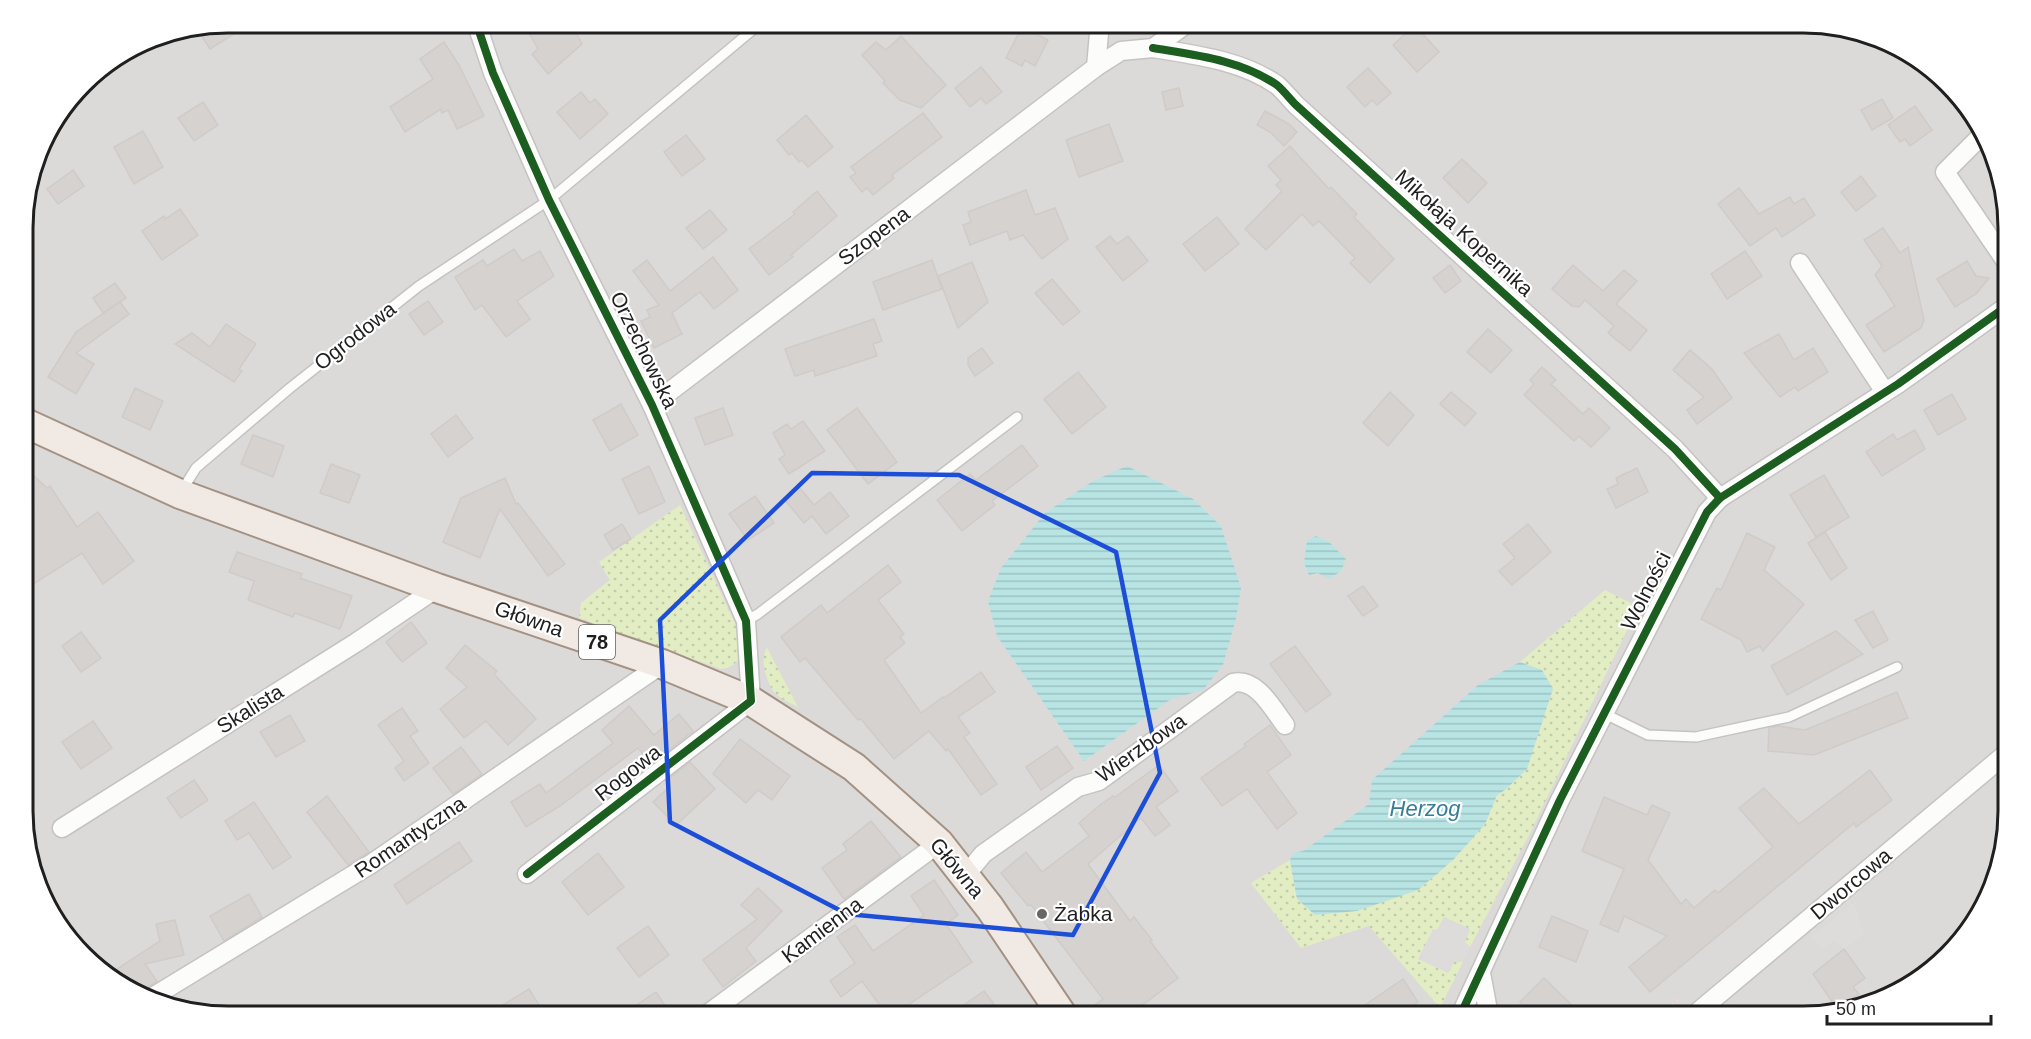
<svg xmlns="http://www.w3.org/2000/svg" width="2031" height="1039" viewBox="0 0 2031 1039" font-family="Helvetica,sans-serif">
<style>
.residential{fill:#dcdad9}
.grass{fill:url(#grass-dots)}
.parking{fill:#dddcdb}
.water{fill:url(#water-rules)}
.building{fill:#d6d2cf;stroke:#d0cbc8;stroke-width:1.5}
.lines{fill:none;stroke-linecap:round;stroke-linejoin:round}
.service-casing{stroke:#c4c3c2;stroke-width:12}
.minor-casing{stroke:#c4c3c2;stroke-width:21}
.primary-casing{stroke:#a39283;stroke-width:32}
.path{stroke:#ebd9da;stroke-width:4;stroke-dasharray:3 3;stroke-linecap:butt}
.service{stroke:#fcfcfb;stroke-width:9}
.minor{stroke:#fcfcfb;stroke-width:18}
.primary{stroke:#f1e9e4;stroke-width:28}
.cycleway-casing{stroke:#fff;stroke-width:11}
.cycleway{stroke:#1b5e20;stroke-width:8}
.marked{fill:none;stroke:#1d4ed8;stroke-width:4.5;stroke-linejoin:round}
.poi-dot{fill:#676665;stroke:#fff;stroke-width:2}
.labels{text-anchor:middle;stroke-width:4.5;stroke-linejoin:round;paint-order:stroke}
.shield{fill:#fff;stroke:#626262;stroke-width:1.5}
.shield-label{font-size:20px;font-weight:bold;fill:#1f1f1f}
.street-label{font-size:21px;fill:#1f1f1f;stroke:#fff}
.poi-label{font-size:21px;fill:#1f1f1f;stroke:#fff;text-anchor:start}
.water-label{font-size:22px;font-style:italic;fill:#387c96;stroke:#fff}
.rim{fill:none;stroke:#1f1f1f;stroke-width:3}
</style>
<defs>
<pattern id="grass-dots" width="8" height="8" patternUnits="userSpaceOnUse" patternTransform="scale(1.5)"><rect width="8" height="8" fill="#e3edc3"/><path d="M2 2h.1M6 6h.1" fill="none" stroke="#c2cba7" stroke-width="1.8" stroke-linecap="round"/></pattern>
<pattern id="water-rules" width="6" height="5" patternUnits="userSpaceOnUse" patternTransform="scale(1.5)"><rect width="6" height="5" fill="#b8e4e4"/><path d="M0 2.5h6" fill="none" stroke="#9ec3c3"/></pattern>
</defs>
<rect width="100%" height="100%" fill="#edeae7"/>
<path class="residential" d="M228,22L1803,23L1894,44L1974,113L2007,201L2008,812L1987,902L1917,982L1816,1016H228L137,995L57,926L24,839L23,214L44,137L92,74L149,38Z"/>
<g class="grass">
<path d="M680,505L742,639C741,656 739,667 721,669L579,618L581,603L610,580L599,562Z"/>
<path d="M1605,590L1638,607L1531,831L1470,947L1465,942L1470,929L1444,917L1437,931L1433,930L1419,959L1453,964L1455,961L1463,962L1440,1008L1369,926L1301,948L1251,883L1290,860L1297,899L1418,890L1454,859L1485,824L1497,795L1505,790L1542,670L1520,662Z"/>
<path d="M767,648L798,707C791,703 782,700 776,694C767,685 759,659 767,648Z"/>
</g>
<g class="parking">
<path d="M1854,902L1864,934L1844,949L1835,940L1822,949L1811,937Z"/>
<path d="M1444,917L1470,929L1465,942L1470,947L1463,962H1454L1448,973L1418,959L1433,929L1437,930Z"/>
</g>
<g class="water">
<path d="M1127,466L1193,499L1221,526L1241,588L1236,618L1223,665L1203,690L1171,699L1084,761L997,636L988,601L1001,568L1045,513L1093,481Z"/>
<path d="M1316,536L1329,542L1346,559L1341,571L1329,579L1318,573L1309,575L1304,563L1307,541Z"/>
<path d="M1520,662L1542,670L1553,689L1527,769L1505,790L1497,795L1485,824L1454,859L1418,890L1357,911L1315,915L1297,899L1290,860L1293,853L1303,851L1369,804L1372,780L1478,685Z"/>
</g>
<g class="building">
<path d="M228,22H253L210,49L197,29Z"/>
<path d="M523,22H562L567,30L573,27L582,44L548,74L532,54L538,49Z"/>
<path d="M1415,25L1439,52L1417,72L1393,45Z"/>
<path d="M1022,27L1048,40L1035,66L1025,60L1022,66L1006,58Z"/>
<path d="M901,36L946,85L921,108L900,100L883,83L885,81L862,55L876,42L886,50Z"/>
<path d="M444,42L459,65L484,116L457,129L448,110L442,113L441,109L405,132L390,107L433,79L420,59Z"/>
<path d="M981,67L1002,92L986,104L981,98L970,107L955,88Z"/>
<path d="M1368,68L1391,93L1377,105L1372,100L1365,107L1347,87Z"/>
<path d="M1179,88L1183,106L1166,110L1162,92Z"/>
<path d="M581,92L590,103L595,99L608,114L580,139L557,112Z"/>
<path d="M1882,99L1893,118L1872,130L1861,110Z"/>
<path d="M203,102L218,125L194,141L178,118Z"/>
<path d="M1915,106L1932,130L1910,146L1905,139L1900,142L1888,125Z"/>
<path d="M1265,111L1289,124L1297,132L1284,146L1270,132L1257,125Z"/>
<path d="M923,113L942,137L892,175L894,178L873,195L867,188L862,192L850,177L856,173L851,167Z"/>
<path d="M806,115L833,147L808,167L802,160L799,162L792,153L789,155L777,140Z"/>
<path d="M1109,124L1123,161L1079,177L1066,140Z"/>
<path d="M143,131L163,167L134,184L114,147Z"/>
<path d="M686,135L705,159L682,176L664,152Z"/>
<path d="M1290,146L1329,189L1331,187L1357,214L1354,217L1394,259L1370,283L1350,263L1355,258L1319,221L1313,226L1302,214L1266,250L1245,229L1282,191L1276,185L1281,180L1268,166Z"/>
<path d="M1462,159L1487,183L1468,203L1443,178Z"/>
<path d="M73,170L84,186L58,204L47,189Z"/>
<path d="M1861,176L1876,196L1856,211L1841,192Z"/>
<path d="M1739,188L1759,214L1790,197L1794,204L1804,198L1815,215L1782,237L1776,228L1750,246L1718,204Z"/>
<path d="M1026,190L1035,215L1055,208L1068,239L1042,259L1023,235L1010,240L1007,231L970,245L963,225L971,222L968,212Z"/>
<path d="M817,191L837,216L791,255L793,257L769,275L749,249L795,214L793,212Z"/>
<path d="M180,209L198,235L162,260L142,231L164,216L165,219Z"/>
<path d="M710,210L727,230L703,249L686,228Z"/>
<path d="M1217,217L1239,244L1205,271L1183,244Z"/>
<path d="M1883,228L1900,253L1908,247L1924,320L1921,328L1884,352L1866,325L1895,306L1875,275L1882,266L1864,240Z"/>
<path d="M1110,236L1117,244L1128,236L1148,261L1123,281L1096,247Z"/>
<path d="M514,249L522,261L540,251L554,276L517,301L530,319L506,337L482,305L475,310L455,277L483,260L487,266Z"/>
<path d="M1745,251L1762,276L1727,299L1711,274Z"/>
<path d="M713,257L738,290L714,309L700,292L672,313L682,334L654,348L641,321L650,317L647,310L659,305L633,271L647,260L670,291Z"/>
<path d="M932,260L942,289L883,310L873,282Z"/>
<path d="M1967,261L1976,276L1989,278L1976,294L1955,307L1937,279Z"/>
<path d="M972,262L988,302L958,328L938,276Z"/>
<path d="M1450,265L1461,281L1445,293L1433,278Z"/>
<path d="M1573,265L1603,291L1624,270L1637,281L1616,304L1647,330L1630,351L1608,333L1614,326L1585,300L1579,307L1572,306L1552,289Z"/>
<path d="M1052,279L1080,312L1063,325L1035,293Z"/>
<path d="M115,283L126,298L103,313L93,298Z"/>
<path d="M428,301L443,322L424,335L409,314Z"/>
<path d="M120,302L129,314L76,353L94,364L76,394L48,377L76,332Z"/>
<path d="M874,319L882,341L873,344L877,356L815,376L814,370L795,376L785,349Z"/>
<path d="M226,324L256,344L239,369L242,371L234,382L175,344L192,333L210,347Z"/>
<path d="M1488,329L1512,350L1491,373L1467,352Z"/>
<path d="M1779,334L1794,360L1813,348L1828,372L1798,391L1795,387L1780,397L1744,353Z"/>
<path d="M982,348L993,363L975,376L968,365V358Z"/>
<path d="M1690,350L1712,369L1732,398L1697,424L1687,410L1704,397L1673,370Z"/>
<path d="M1542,367L1556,380L1551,384L1583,414L1589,408L1610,428L1591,447L1579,436L1574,441L1524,395L1534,384L1530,380Z"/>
<path d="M1078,372L1106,407L1072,434L1044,399Z"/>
<path d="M135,388L163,401L150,430L122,417Z"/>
<path d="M1390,392L1414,415L1388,446L1363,423Z"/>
<path d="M1451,392L1476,413L1465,426L1440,404Z"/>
<path d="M1952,394L1966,419L1938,435L1924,410Z"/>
<path d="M621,404L638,435L610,451L593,420Z"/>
<path d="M723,408L733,435L705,445L695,418Z"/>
<path d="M857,408L897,462L868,484L827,430Z"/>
<path d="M456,415L473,438L448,457L431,434Z"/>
<path d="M803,421L825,451L789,474L779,459L785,455L773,433L787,424L791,429Z"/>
<path d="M1915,430L1925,449L1882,476L1866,452L1893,434L1897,440Z"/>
<path d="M253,435L284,446L273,477L241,464Z"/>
<path d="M1022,445L1038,466L992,501L995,505L962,531L937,500L970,474L976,480Z"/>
<path d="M331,464L360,475L349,503L320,493Z"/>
<path d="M649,466L665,502L639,514L622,479Z"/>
<path d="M24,467L47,488L50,486L77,527L98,512L134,561L103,584L82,553L24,590Z"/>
<path d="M1637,468L1648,492L1616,508L1607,489L1618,484L1616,478Z"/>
<path d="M1824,475L1849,517L1816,537L1790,495Z"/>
<path d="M505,478L516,504L518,503L565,564L548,576L500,509L480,558L443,542L461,498Z"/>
<path d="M799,487L814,505L830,492L849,516L826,534L812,516L804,523L784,499Z"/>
<path d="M755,496L774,523L748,540L729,514Z"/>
<path d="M622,524L631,539L613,550L604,535Z"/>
<path d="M1528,524L1551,552L1512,585L1499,571L1515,558L1503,544Z"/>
<path d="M1825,532L1847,568L1831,580L1808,543Z"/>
<path d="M1747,533L1775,547L1764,570L1804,604L1763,651L1760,646L1747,652L1741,640L1701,619L1717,588L1721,590Z"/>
<path d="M237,552L302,574L300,578L352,596L340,629L295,613L293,617L248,600L254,581L229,572Z"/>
<path d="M888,565L901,582L878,600L904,634L900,637L905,643L884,660L921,713L943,697L944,698L981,672L995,692L958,717L970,733L964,737L997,784L981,795L948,749L946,751L929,731L894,759L861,719L858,720L805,658L800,662L781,637L821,605L827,613Z"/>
<path d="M1363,586L1378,606L1363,616L1348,596Z"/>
<path d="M1873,611L1888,640L1873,648L1855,620Z"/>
<path d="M411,622L427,643L402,662L386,642Z"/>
<path d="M1836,631L1863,654L1787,695L1771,666Z"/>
<path d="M81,632L101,658L81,672L62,646Z"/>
<path d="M465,645L497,671L494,674L536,719L508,745L486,721L464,738L440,709L467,687L446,668Z"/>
<path d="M1295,646L1331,694L1306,712L1270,664Z"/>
<path d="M1897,692L1908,718L1814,755L1768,751L1769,728L1778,726L1805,730Z"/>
<path d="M629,706L654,735L679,714L693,731L651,764L638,748L560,806L526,827L511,802L540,784L546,793L613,743L602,730Z"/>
<path d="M402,708L418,731L410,736L429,763L404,781L395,768L404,761L378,725Z"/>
<path d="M290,715L305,741L276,757L260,732Z"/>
<path d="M93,721L112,748L81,769L62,742Z"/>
<path d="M1270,725L1291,755L1267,772L1297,813L1277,829L1247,789L1222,806L1201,778L1246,746L1244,744Z"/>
<path d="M740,739L790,776L772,800L758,790L746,803L713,774Z"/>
<path d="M1057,746L1073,768L1041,790L1026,767Z"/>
<path d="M461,747L482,774L453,794L433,768Z"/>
<path d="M690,762L715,789L676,825L653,802L670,786L666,781Z"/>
<path d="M1159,765L1178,791L1156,807L1170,825L1155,836L1141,818L1088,864L1130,921L1134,917L1152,940L1150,941L1178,978L1140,1007L1147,1016H1103L1095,1005L1103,999L1031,905L1028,906L1001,873L1026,852L1042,872L1089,836L1079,823L1100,805L1113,796L1115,797Z"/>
<path d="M1870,770L1892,800L1856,827L1854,823L1650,992L1629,967L1667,936L1624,916L1618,932L1600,924L1624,869L1582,851L1604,797L1647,815L1652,805L1670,813L1648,860L1681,904L1686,899L1694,908L1715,890L1718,893L1773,847L1739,808L1764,788L1799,824Z"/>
<path d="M194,780L208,800L181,818L167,798Z"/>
<path d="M327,796L369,852L348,865L307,812Z"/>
<path d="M254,802L291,857L273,869L249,833L237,840L225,821Z"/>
<path d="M871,821L901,857L844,899L822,868L847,850L843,844Z"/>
<path d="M459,842L472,861L407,904L394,885Z"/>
<path d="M598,853L624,887L588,915L562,882Z"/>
<path d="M934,880L958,915L946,924L972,962L896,1013L891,1006L884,1011L862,981L841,997L830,981L855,963L837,937L855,925L873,951L924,915L911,896Z"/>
<path d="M758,888L782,911L746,948L756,961L723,987L703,960L757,919L741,905Z"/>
<path d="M249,894L262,917L224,941L210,916Z"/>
<path d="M1552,916L1588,931L1576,962L1539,947Z"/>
<path d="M175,920L184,955L145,964L157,981L145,989L141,994L137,995L111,973L160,941L156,924Z"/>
<path d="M648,926L669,955L639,977L617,948Z"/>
<path d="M1844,949L1865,978L1853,987L1859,994L1837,1009L1813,974Z"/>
<path d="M1544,978L1583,1016H1535L1520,1002Z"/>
<path d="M1403,979L1418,1002L1397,1016H1349Z"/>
<path d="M529,989L546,1016H485Z"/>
<path d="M984,991L1003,1016H948Z"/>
<path d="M656,992L672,1016H620Z"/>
</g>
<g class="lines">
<defs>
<g id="service">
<path d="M181,492L196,468L290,388L419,286L549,200L762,22"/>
<path d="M746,621L758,614L1017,417"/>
<path d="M1603,713L1648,735L1696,737L1789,717L1897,667"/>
</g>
<g id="minor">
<path d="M476,22L493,73L549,200L652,405L746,621L751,701L527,874"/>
<path d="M1153,48C1195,55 1241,60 1277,85C1284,91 1290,99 1296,105L1675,449L1720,498"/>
<path d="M1096,67L1121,51L1153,48L1189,22"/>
<path d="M1982,135L1945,172L2007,263"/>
<path d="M1800,263L1885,392"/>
<path d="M652,405L1096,67L1100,22"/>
<path d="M62,828L357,642L437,588"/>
<path d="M965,876L983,854L1078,787L1099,781L1233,683C1256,677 1273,709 1285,725"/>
<path d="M1481,973L1489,1016"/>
<path d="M151,998L371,864L662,664"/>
<path d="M705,1016L939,843"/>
<path d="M1460,1016L1560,800L1707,512L1720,498L1898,384L2007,306"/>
<path d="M1693,1016L2008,752"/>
</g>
<path id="primary" d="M23,422L180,494L437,588L662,664L751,701L854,767L939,843L990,908L1063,1016"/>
</defs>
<use href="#service" class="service-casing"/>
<use href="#minor" class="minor-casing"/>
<use href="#primary" class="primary-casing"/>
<g class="path">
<path d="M1999,734L2008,726"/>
<path d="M1657,1016L1680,999"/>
</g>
<use href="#service" class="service"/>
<use href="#minor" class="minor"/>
<use href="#primary" class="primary"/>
<defs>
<g id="cycleway">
<path d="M476,22L493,73L549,200L652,405L746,621L751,701L527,874"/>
<path d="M1153,48C1195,55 1241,60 1277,85C1284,91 1290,99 1296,105L1675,449L1720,498"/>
<path d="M1460,1016L1560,800L1707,512L1720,498L1898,384L2007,306"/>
</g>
</defs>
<use href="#cycleway" class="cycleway-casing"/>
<use href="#cycleway" class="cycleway"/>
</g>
<path class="marked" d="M812,473L959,475L1116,552L1160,773L1073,935L847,914L670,822L660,620Z"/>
<circle class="poi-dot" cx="1042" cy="914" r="6"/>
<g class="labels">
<rect class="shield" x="579" y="625" width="36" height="34" rx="4.5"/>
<g class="shield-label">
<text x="597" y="649">78</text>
</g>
<g class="street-label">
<text transform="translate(1464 233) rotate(42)" y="7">Mikołaja Kopernika</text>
<text transform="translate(874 236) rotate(-37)" y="7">Szopena</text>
<text transform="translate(355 336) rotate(-38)" y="7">Ogrodowa</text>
<text transform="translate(644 350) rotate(64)" y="7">Orzechowska</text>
<text transform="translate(1646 591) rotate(-63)" y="7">Wolności</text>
<text transform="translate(529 619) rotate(19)" y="7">Główna</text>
<text transform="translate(250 709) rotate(-32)" y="7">Skalista</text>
<text transform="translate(1141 748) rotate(-35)" y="7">Wierzbowa</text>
<text transform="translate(628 773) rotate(-38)" y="7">Rogowa</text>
<text transform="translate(410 837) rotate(-34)" y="7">Romantyczna</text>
<text transform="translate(957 868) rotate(50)" y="7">Główna</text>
<text transform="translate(1851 884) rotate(-40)" y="7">Dworcowa</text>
<text transform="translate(822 930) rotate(-37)" y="7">Kamienna</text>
</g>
<g class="poi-label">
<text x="1054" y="921">Żabka</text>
</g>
<g class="water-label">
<text x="1425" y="816">Herzog</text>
</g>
</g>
<path d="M0 0H2031V1039H0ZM228 33H1803A195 195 0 0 1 1998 228V811A195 195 0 0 1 1803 1006H228A195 195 0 0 1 33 811V228A195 195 0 0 1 228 33Z" fill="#fff" fill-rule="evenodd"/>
<path class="rim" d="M228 33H1803A195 195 0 0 1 1998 228V811A195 195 0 0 1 1803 1006H228A195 195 0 0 1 33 811V228A195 195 0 0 1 228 33Z"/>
<path d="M1827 1015v9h164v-9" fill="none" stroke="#1f1f1f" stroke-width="3"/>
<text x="1836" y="1015" font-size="18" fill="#1f1f1f" stroke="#ffffff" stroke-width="4.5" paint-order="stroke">50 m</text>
</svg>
